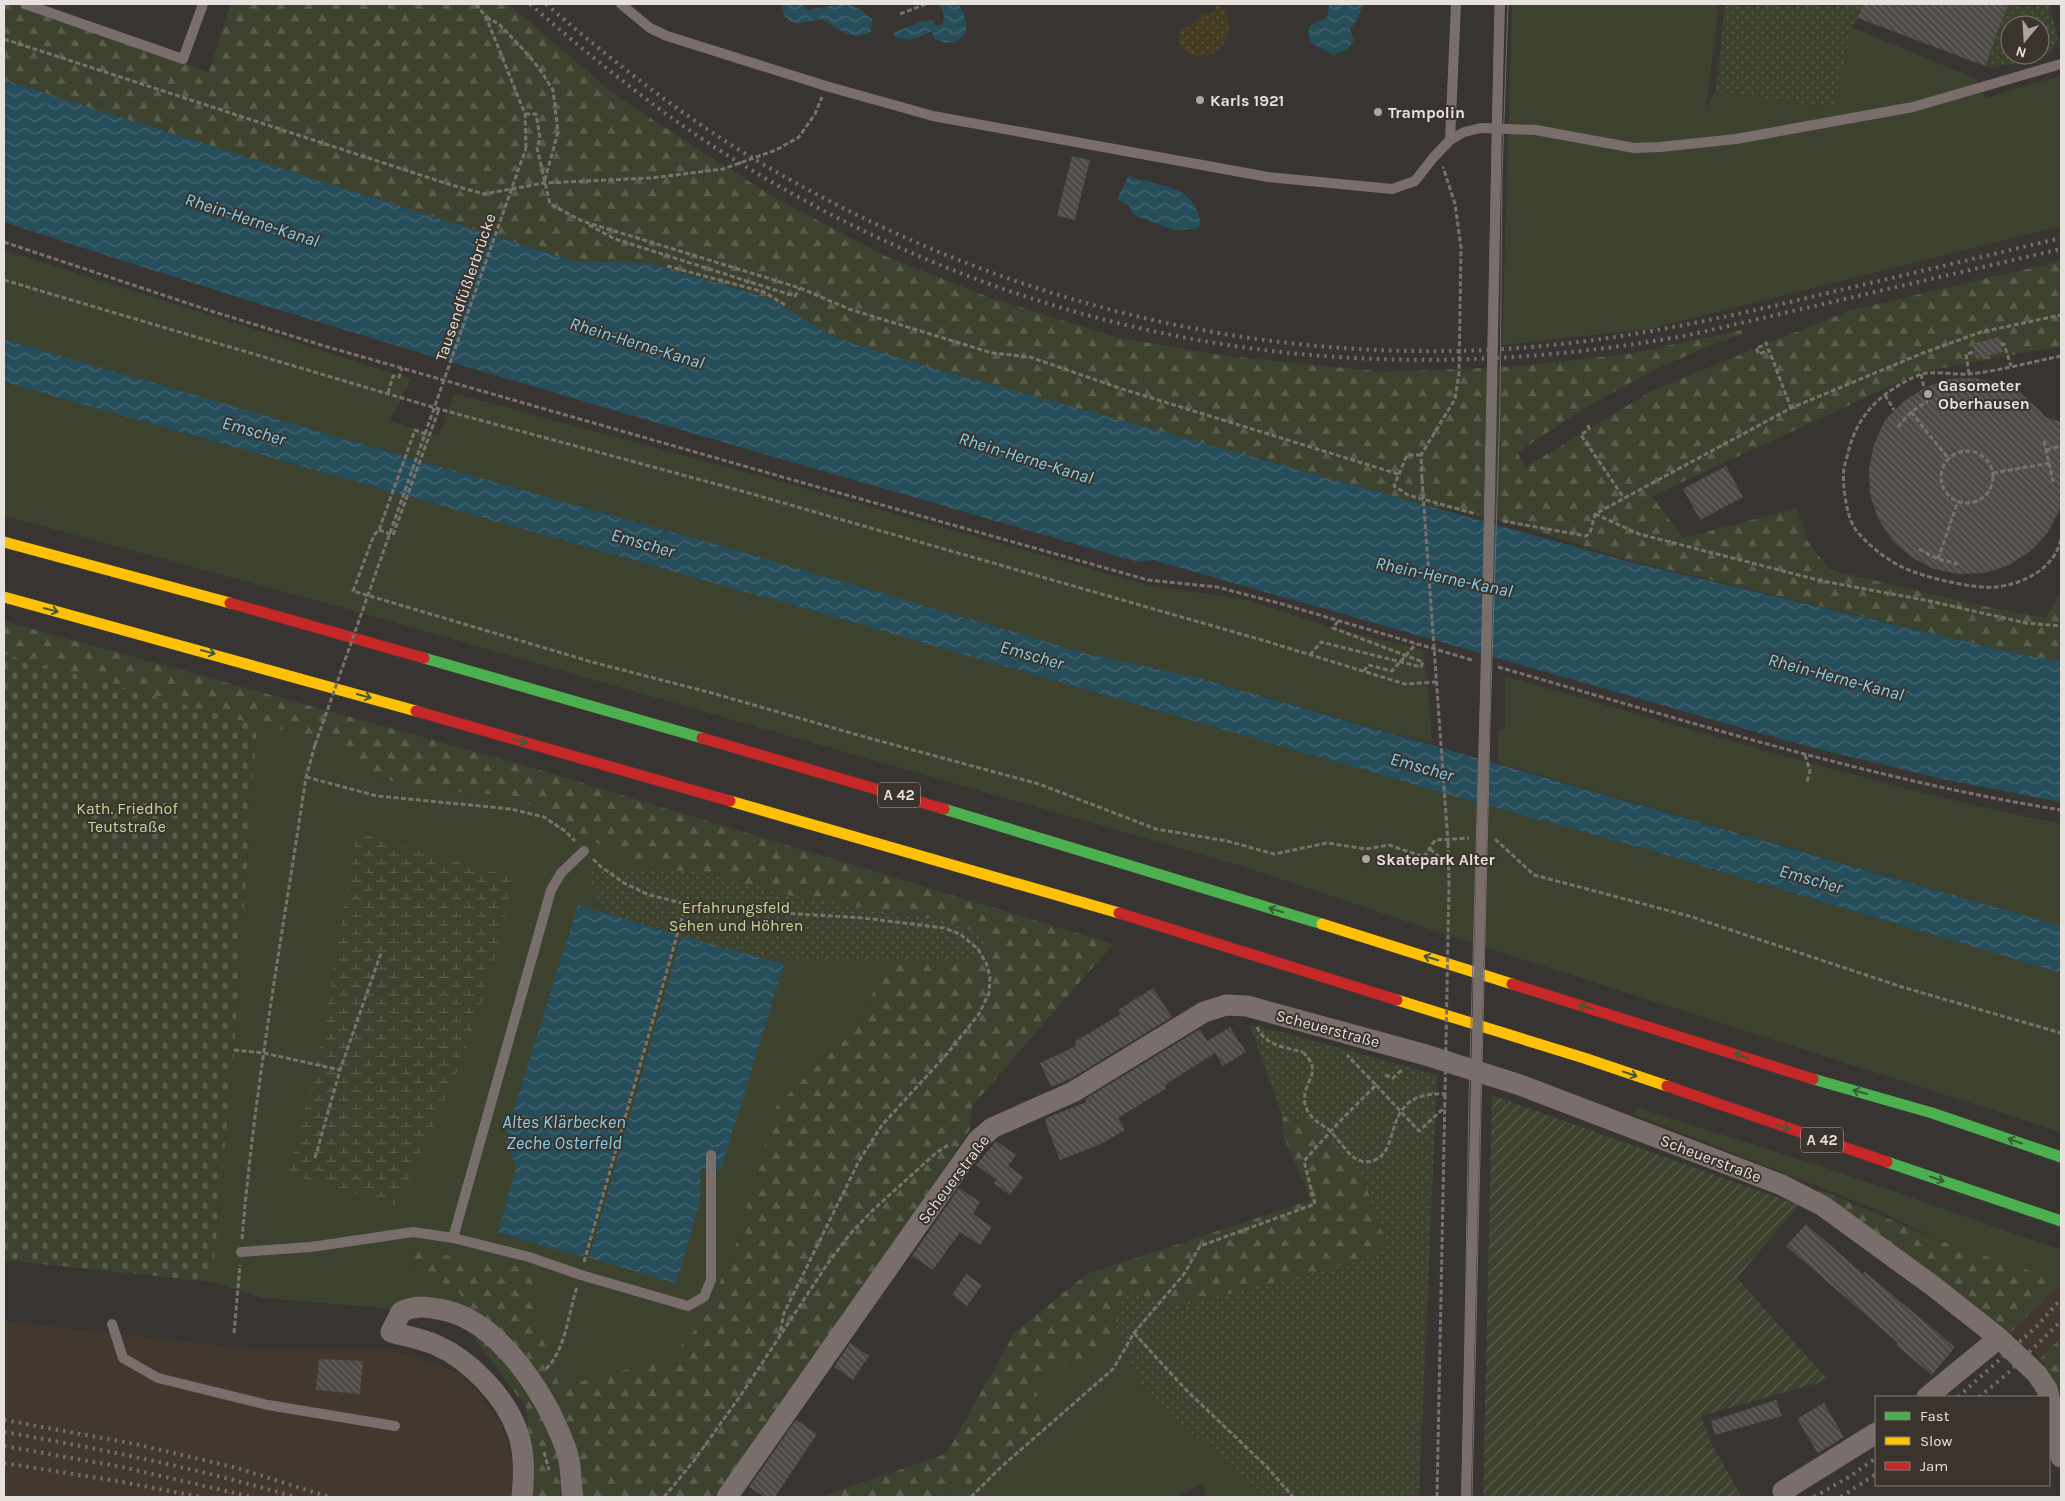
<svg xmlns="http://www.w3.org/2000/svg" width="2065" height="1501" viewBox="0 0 2065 1501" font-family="Karla,sans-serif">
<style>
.built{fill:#43382e}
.grass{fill:#3d422e}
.forest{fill:url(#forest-firs)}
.wetland{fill:url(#wetland-marsh)}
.sand{fill:url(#sand-dots)}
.cemetery{fill:url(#cemetery-stones)}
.park{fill:url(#park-dots);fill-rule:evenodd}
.garden{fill:url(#garden-furrows)}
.water{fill:url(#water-waves)}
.building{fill:url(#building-back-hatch)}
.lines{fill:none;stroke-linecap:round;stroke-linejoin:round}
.path{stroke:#79716e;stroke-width:3;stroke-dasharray:5 2.5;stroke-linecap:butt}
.lane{stroke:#7a6e6c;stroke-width:10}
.street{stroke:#7a6e6c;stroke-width:21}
.fast{stroke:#4caf50;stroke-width:11}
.slow{stroke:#ffc107;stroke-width:11}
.jam{stroke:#c62828;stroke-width:11}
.tram{stroke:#746c69;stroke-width:1}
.rail{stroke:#746c69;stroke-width:4;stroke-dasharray:2.5 5;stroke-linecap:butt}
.path-bridge{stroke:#79716e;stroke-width:3;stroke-dasharray:5 2.5;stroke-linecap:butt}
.lane-bridge{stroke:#7a6e6c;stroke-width:10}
.oneway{stroke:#405938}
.poi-dot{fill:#aaa5a1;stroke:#3b342e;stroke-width:2}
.labels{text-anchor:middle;stroke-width:4;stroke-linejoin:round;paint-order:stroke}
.shield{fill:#3b342e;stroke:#b3aea9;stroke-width:1}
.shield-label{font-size:15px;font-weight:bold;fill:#e7e2de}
.poi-label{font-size:16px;font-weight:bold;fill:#e7e2de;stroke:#3b342e;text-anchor:start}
.street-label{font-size:16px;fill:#e7e2de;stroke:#3b342e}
.park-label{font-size:16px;fill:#c5d699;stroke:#3b342e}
.water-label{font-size:18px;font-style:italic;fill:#84d0ea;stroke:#3b342e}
</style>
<defs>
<pattern id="forest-firs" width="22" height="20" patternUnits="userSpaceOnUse" patternTransform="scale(1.25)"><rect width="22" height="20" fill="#3d422e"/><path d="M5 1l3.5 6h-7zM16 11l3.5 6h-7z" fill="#595d4c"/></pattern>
<pattern id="wetland-marsh" width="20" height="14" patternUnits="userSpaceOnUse" patternTransform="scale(1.25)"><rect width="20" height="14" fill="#3d422e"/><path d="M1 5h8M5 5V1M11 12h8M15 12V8" fill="none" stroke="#595d4c"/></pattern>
<pattern id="sand-dots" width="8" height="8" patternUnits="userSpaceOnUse" patternTransform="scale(1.25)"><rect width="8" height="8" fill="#443c20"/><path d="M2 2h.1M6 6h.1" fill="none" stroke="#5f5840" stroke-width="1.8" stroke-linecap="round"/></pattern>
<pattern id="cemetery-stones" width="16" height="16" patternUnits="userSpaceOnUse" patternTransform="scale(1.25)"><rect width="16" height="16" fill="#3d422e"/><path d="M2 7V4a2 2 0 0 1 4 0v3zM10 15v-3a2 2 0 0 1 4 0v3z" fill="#595d4c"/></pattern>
<pattern id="park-dots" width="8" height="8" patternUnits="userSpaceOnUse" patternTransform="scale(1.25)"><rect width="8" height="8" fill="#3d422e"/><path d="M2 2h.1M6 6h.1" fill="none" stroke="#595d4c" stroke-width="1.8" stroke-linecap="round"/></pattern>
<pattern id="garden-furrows" width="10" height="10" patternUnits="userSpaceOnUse" patternTransform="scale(1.25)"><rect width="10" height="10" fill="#3d422e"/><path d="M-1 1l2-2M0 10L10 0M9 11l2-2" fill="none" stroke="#595d4c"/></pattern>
<pattern id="water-waves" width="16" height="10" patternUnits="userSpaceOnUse" patternTransform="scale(1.25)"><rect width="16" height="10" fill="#264d5a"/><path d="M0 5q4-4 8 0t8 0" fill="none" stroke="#466671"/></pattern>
<pattern id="building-back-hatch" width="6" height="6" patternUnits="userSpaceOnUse" patternTransform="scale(1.25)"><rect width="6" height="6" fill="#4d4947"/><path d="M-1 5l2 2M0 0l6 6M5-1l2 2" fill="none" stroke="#676361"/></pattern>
</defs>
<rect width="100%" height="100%" fill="#383431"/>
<g class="built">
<path d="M2061,1283V1338L2040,1359L2011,1332Z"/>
<path d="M4,1321L248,1349H379L412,1355L456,1372L478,1393L501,1425L513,1461L518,1497H4Z"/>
</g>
<g class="grass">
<path d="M1512,4H1719L1706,109L1716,91L1832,108L1851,27L1977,79L1985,98L2037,82L2061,77V226L1649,329L1502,345Z"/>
<path d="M4,250L411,379L390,421L439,436L454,393L778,481L1148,585L1247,600L1327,626L1423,650L1428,687L1432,744L1195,677L1088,654L753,555L431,464L4,339Z"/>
<path d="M4,382L820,613L1464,799L1635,846L2061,973V1132L1459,939L1241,866L347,609L4,516Z"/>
<path d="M1505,676C1690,729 1873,785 2061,824V926L1498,763V729H1505Z"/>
<path d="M257,725L335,740L377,778L446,791L516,796L577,834L903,915L863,1019L776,1107L733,1254L701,1323L670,1358L560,1387L536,1321L532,1268L411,1250L409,1270L456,1288L474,1316L263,1298L212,1282L234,1050Z"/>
<path d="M1638,1108L1824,1167L2061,1250V1281L1941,1241L1873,1208L1633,1114Z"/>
<path d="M1117,1331L1145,1393L1267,1497H1206L1202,1484L1177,1497H936L970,1484L1031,1379L1096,1352Z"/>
</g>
<g class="forest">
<path d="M4,4H14L209,72L231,4H508L619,98L772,196L885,256L988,297L1115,337L1226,356L1386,372L1505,367L1568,361L1633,353L1742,330L1743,334C1661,361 1588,404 1517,453L1526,467L1653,390L1848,311L2061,261V346L1921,372L1652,496L1683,538L1797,508L1808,542L1830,570L1978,605L2045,618L2061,593V661L2019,654L1632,561L1510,523L1404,499L930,367L838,339L768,298L648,263L573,261L4,81Z"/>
<path d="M4,621L513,762L1113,944L972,1106L970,1129C888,1254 804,1378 714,1497H533V1475L526,1407L475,1340L474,1316L456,1288L409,1270L411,1250L533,1268L536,1321L560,1387L670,1358L701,1323L733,1254L776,1107L863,1019L903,915L810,905L675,874L624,855L577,834L516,796L446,791L377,778L335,740L257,725L4,654Z"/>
<path d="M1282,1116L1310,1124L1365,1183L1386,1243L1363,1260L1182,1306L1122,1290L1117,1331L1097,1352L1032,1379L1047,1427L970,1484L936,1497H820L946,1454L1015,1332L1087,1274L1311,1200L1283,1135Z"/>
<path d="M1818,1189L1941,1241L2061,1281V1283L2011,1332L1818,1194Z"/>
<path d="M2061,1338V1408L2046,1366L2040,1359Z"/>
</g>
<path class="wetland" d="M357,833L515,878C500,937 486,996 464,1053C444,1105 420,1156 396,1206L288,1174L317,1065Z"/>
<path class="sand" d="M1214,4H1220C1238,24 1227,59 1198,56C1192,56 1185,51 1180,48L1179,37L1181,30L1196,22L1201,15L1214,12L1216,7Z"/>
<path class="cemetery" d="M4,654L257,725L234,1050L212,1282L4,1260Z"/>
<g class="park">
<path d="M1725,4H2048L2056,29L2058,40L2050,53L2040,58L1992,68L1858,18L1852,27L1833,108L1716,91ZM2010,25H2040V55H2010Z"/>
<path d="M585,869L696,871L792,896L960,923L989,944L971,960L817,961L735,951L604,913Z"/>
<path d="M1250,1025L1282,1032L1437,1075L1419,1497H1267L1145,1393L1117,1331L1122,1290L1182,1306L1363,1260L1386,1243L1365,1183L1310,1124L1282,1116Z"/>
</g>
<path class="garden" d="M1492,1095L1799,1205L1737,1278L1828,1380L1701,1416L1712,1445L1742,1497H1483Z"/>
<g class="water">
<path d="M783,4H801L808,10C822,8 843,0 856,7C862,9 866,16 872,19L871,32C849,43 840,28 821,19L796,24C785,18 781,16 783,4Z"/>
<path d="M940,4H958C965,13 966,21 966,32L957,42L945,43L934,39L932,31C918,38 908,43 893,36L895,32L920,22L932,20L936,25H942L944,16Z"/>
<path d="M1329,4H1363L1358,18L1350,30L1354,40L1347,50L1333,55L1311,43L1308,34L1310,25L1327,18Z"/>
<path d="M4,80L573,261L648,263L768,298L838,339L930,367L1630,562L2019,654L2061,661V802L1942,779L1802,745L1153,560L1138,562C759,452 379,346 4,222Z"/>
<path d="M1128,176L1142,181L1143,180C1175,190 1193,188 1201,224L1197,229L1174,230L1134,215L1129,205L1117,200Z"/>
<path d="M4,339L431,464L753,555L1088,654L1195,677L2061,926V973L1635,846L1464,799L820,613L4,382Z"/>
<path d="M578,905L676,934L584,1257L498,1233L516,1167L505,1138Z"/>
<path d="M681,936L784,964L721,1169H701L700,1202L676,1283L589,1258Z"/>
</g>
<g class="building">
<path d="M1863,4H2008L1985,66L1858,18Z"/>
<path d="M1072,156L1090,160L1075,220L1057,216Z"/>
<path d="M1999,337L2003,352L1976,359L1972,344Z"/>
<path d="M1974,378L2013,386L2041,412L2045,417L2061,422V501L2060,509L2048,532L2031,551L2009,565L1985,573L1959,574L1934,569L1911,557L1892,540L1878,518L1870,494L1869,469L1874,444L1885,420L1903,402L1924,388L1948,379Z"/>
<path d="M1726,466L1743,497L1700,520L1683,489Z"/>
<path d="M1153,988L1172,1017L1072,1078L1051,1087L1040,1063L1076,1046L1074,1042L1121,1014L1118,1010Z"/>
<path d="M1230,1027L1246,1052L1223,1066L1215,1053L1165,1085L1167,1088L1118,1118L1125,1130L1101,1144L1060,1160L1046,1124V1118L1087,1102L1085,1099L1200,1029L1207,1041Z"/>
<path d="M996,1141L1016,1155L1008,1166L1023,1177L1010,1195L994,1183L997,1180L976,1165Z"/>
<path d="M959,1188L980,1202L973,1214L992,1227L980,1245L960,1232L933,1270L912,1256Z"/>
<path d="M1806,1224L1863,1274L1865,1272L1955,1347L1932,1375L1896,1345L1898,1343L1786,1246Z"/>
<path d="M966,1274L982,1285L967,1306L952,1295Z"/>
<path d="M850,1343L869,1356L853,1380L834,1367Z"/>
<path d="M319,1359L363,1361L360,1394L316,1390Z"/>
<path d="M1776,1400L1782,1416L1715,1435L1711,1421Z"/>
<path d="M1824,1403L1844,1437L1818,1453L1797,1419Z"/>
<path d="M796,1420L817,1434L775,1497H765L749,1487Z"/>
</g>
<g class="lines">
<g class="path">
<path d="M476,4L486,17L525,114L526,148"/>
<path d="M900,14L926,4"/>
<path d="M486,17L499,24L522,48L539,68L553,90L558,132L544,183"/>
<path d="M4,39L448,184L484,194L544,183L651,178L723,169L776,150L799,137L815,114L822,97"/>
<path d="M525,114H536L540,138L537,148L550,204L582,221L800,288L849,309L992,353L1030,357L1119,388L1398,474"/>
<path d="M589,225L615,239L772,289L795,296L800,288"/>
<path d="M4,242L208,310L321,345L779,476L1148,580L1217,587L1282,604L1472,660"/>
<path d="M667,266L764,292L785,305"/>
<path d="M4,280L439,409L738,490L1262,640L1405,684L1436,682"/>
<path d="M1765,342L1767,344L1756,348L1759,354L1769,350L1791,408"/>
<path d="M2001,345L2004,344L2011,366"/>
<path d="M2061,356C2031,362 1999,371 1968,374C1955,375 1930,370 1919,375C1884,390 1859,412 1849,449C1848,455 1845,462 1844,468C1842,482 1846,514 1854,527C1865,544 1894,566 1914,572C1933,579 1975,589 1996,587C2024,584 2055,568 2061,539"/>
<path d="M1921,374L1924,388"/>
<path d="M1969,374L1966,354L1974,352"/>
<path d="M388,393L393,376L399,377L402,368"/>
<path d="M1885,395L1894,410"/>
<path d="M1911,412L1948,458"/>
<path d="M1588,425L1589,429L1581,435L1624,498"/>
<path d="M1898,427L1911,412L1928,401"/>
<path d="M426,434L415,430L379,530L374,535L353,591L592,662L712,693L865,737L1039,784L1156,829L1227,841L1274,854L1327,843L1366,849L1389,845L1424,857L1435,840L1469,838"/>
<path d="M2044,441L2053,482"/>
<path d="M2046,450L2061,446"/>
<circle cx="1967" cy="477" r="26"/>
<path d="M1421,455H1407L1394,486L1408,495L1476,514"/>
<path d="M1993,473L2050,463"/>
<path d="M1422,479L1421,455L1455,399L1459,373L1461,247L1455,204L1443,167"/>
<path d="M1595,514L1639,534L1822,581L1925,600L2026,623L2061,626"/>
<path d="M1503,521L1586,536L1590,533L1595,514L1791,408L1923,353L1981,332L2061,315"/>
<path d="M379,530L393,535L439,409"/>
<path d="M1919,549L1938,559L1958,564"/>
<path d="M1938,559L1958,501"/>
<path d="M1310,655L1321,642L1421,667L1423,662L1333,628L1339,620"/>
<path d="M1498,667C1684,720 1869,779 2061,810"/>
<path d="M1364,671L1368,665L1392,671L1416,644"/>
<path d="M1805,755L1810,771L1807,782"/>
<path d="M306,777L377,796L511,809L544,817L565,831L575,841"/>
<path d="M1495,839L1534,875L1689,916L1902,987L2061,1033"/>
<path d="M1448,843L1449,886"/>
<path d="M1430,849L1448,864"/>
<path d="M593,859L600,866L624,883L649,895L686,904L718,909L864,918L944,928L960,934L978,949L987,965L990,977L989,993L979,1014L946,1055L882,1125L859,1161L784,1313L779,1338"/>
<path d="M1257,1027C1265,1046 1285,1047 1303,1052"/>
<path d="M234,1050L264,1053L340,1070"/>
<path d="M1385,1075L1393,1078L1403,1069"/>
<path d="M1376,1085L1419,1131L1445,1107"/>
<path d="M315,1158L340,1070L381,953"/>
<path d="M242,1239C255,1084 283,931 306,777L315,745"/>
<path d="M584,1262L686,904"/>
<path d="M234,1333L240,1265"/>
<path d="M1134,1333L1185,1389L1267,1467L1293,1497"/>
<path d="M546,1369C566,1349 568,1314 577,1287"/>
<path d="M544,1452L549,1470"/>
<path d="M664,1497L693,1462L741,1395L828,1263L850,1234L874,1209L937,1152L950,1144"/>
<path d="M971,1497L1000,1468L1113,1369L1134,1333L1184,1274L1200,1246L1315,1204L1304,1161L1339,1122L1376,1085L1347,1055"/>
<path d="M1437,1497L1445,1094"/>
</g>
<g class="lane">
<path d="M25,4L183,59L203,4"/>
<path d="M621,4L650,28L667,36L826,86L933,116L1268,177L1392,189L1415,181L1433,158L1450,140L1464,132L1481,128L1536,130L1634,148L1660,147L1736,139L1913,107L2061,64"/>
<path d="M1498,80L1500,4"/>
<path d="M1450,140L1456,4"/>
<path d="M1490,497L1496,176"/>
<path d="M453,1238L551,890L561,873L584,851"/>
<path d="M241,1252L311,1247L413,1232L453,1238L529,1257L581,1275L688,1306L704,1297L711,1280V1155"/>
<path d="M112,1324L123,1358L158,1378L268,1405L395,1426"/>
</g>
<g class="street">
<path d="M1927,1397L1999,1338"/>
<path d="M2049,1398L2061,1457"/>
<path d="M1783,1491L1876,1433"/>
<path d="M522,1497C524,1476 525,1454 518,1433C506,1397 470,1360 436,1345C422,1339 406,1336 391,1332L401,1312C414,1305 425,1307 438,1309C499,1318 546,1395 566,1449C572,1464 570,1481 573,1497"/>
<path d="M727,1497L977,1141L992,1128L1073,1092L1204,1012L1226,1005L1247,1006L1426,1055L1520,1085L1782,1185L1823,1206L1933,1286L1999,1338L2037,1374L2047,1389L2049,1397"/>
</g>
<g class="fast">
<path d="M424,658L702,738"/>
<path d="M944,809L1322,924"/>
<path d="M1813,1079L1932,1113L2061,1157"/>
<path d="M1887,1162L2061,1221"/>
</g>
<g class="slow">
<path d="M4,542L230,603"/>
<path d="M4,597L416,711"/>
<path d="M730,801L1119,913"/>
<path d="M1322,924L1512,984"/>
<path d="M1397,1000L1584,1058L1667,1086"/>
</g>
<g class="jam">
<path d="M230,603L424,658"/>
<path d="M416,711L730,801"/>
<path d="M702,738L944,809"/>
<path d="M1119,913L1397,1000"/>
<path d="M1512,984L1813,1079"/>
<path d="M1667,1086L1887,1162"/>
</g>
<g class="tram">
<path d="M1462,1497L1469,1098L1481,675L1495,4"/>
<path d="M1472,1497L1490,725L1500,406L1502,175L1508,4"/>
</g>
<g class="rail">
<path d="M530,4C590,56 652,107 719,150C1018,340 1341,399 1689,335L2061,249"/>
<path d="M546,4C605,55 667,104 733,146C966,291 1231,365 1505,349C1616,342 1725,318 1832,292C1909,274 1985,256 2061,238"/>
<path d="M1958,1397L2036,1327L2061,1299"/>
<path d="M1979,1397L2007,1374L2061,1321"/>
<path d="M4,1420L135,1444L237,1468L329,1497"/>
<path d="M4,1432C102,1449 200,1469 295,1497"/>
<path d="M4,1446L122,1467L252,1497"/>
<path d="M4,1463L117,1481L200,1497"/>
<path d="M1814,1497L1849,1477L1876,1458"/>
<path d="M1841,1497L1876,1474"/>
</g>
<g class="path-bridge">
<path d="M1422,479L1448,843"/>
<path d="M315,745L526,148"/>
<path d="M1303,1052C1325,1074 1301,1081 1305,1104C1306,1109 1309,1114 1312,1117C1317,1123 1325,1126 1330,1131C1339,1139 1346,1153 1356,1159C1362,1162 1369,1163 1375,1160C1403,1148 1380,1091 1445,1094L1449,886"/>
</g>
<g class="lane-bridge">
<path d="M1496,176L1498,80"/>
<path d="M1466,1497L1490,497"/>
</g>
</g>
<defs><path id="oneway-shaft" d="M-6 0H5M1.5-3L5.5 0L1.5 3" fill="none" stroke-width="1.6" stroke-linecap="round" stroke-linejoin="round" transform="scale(1.25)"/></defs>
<g class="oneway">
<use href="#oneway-shaft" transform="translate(51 610) rotate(15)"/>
<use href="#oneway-shaft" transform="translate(208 652) rotate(15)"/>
<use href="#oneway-shaft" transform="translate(364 696) rotate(16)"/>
<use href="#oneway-shaft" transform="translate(520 741) rotate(16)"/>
<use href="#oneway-shaft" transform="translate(1276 910) rotate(-163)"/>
<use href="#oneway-shaft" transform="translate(1431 958) rotate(-163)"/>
<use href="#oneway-shaft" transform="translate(1586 1007) rotate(-163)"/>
<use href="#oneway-shaft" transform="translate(1741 1056) rotate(-162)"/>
<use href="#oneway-shaft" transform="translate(1630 1074) rotate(19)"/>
<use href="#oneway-shaft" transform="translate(1860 1092) rotate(-164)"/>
<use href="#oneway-shaft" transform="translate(1783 1127) rotate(19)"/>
<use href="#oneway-shaft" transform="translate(2015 1141) rotate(-161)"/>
<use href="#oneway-shaft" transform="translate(1937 1179) rotate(19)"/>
</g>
<g class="poi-dot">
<circle cx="1200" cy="100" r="5"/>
<circle cx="1378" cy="112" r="5"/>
<circle cx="1928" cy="394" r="5"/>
<circle cx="1366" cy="859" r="5"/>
</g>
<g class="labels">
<g class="shield">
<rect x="878" y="782.5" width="42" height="25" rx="4"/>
<rect x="1801" y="1127.5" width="42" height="25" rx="4"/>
</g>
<g class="shield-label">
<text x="899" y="800">A 42</text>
<text x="1822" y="1145">A 42</text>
</g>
<g class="poi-label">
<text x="1210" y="106">Karls 1921</text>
<text x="1388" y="118">Trampolin</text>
<text x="1938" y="391">Gasometer<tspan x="1938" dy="18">Oberhausen</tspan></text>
<text x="1376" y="865">Skatepark Alter</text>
</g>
<g class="street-label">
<text transform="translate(465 287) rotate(-71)" y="6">Tausendfüßlerbrücke</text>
<text transform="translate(1328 1028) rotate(15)" y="6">Scheuerstraße</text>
<text transform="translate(1711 1158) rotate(21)" y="6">Scheuerstraße</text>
<text transform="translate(953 1179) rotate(-53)" y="6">Scheuerstraße</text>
</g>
<g class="park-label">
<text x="127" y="814">Kath. Friedhof<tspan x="127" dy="18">Teutstraße</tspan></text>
<text x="736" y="913">Erfahrungsfeld<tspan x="736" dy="18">Sehen und Höhren</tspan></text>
</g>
<g class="water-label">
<text transform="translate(252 220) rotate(18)" y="6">Rhein-Herne-Kanal</text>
<text transform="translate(637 343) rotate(17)" y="6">Rhein-Herne-Kanal</text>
<text transform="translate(254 431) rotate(16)" y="6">Emscher</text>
<text transform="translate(1026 458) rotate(17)" y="6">Rhein-Herne-Kanal</text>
<text transform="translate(643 543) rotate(16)" y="6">Emscher</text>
<text transform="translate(1444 577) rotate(12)" y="6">Rhein-Herne-Kanal</text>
<text transform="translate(1032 655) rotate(16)" y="6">Emscher</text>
<text transform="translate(1836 677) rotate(15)" y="6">Rhein-Herne-Kanal</text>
<text transform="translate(1422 767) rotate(16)" y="6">Emscher</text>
<text transform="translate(1811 879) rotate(16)" y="6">Emscher</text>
<text x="564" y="1128">Altes Klärbecken<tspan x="564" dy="21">Zeche Osterfeld</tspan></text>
</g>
</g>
<rect width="2065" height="1501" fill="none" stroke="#e7e2de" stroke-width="10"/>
<rect x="1875" y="1396" width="175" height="90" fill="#3b342e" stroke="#807a74"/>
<rect x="1885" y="1412" width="25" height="8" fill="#4caf50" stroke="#807a74"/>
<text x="1920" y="1421" font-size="15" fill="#e7e2de">Fast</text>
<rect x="1885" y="1437" width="25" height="8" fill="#ffc107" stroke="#807a74"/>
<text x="1920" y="1446" font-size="15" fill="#e7e2de">Slow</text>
<rect x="1885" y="1462" width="25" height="8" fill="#c62828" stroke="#807a74"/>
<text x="1920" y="1471" font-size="15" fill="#e7e2de">Jam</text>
<g transform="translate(2025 40) rotate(198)"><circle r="24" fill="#3b342e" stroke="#807a74"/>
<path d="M0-4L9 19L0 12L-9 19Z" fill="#aaa5a1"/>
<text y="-8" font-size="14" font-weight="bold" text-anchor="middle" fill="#e7e2de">N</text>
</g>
</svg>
